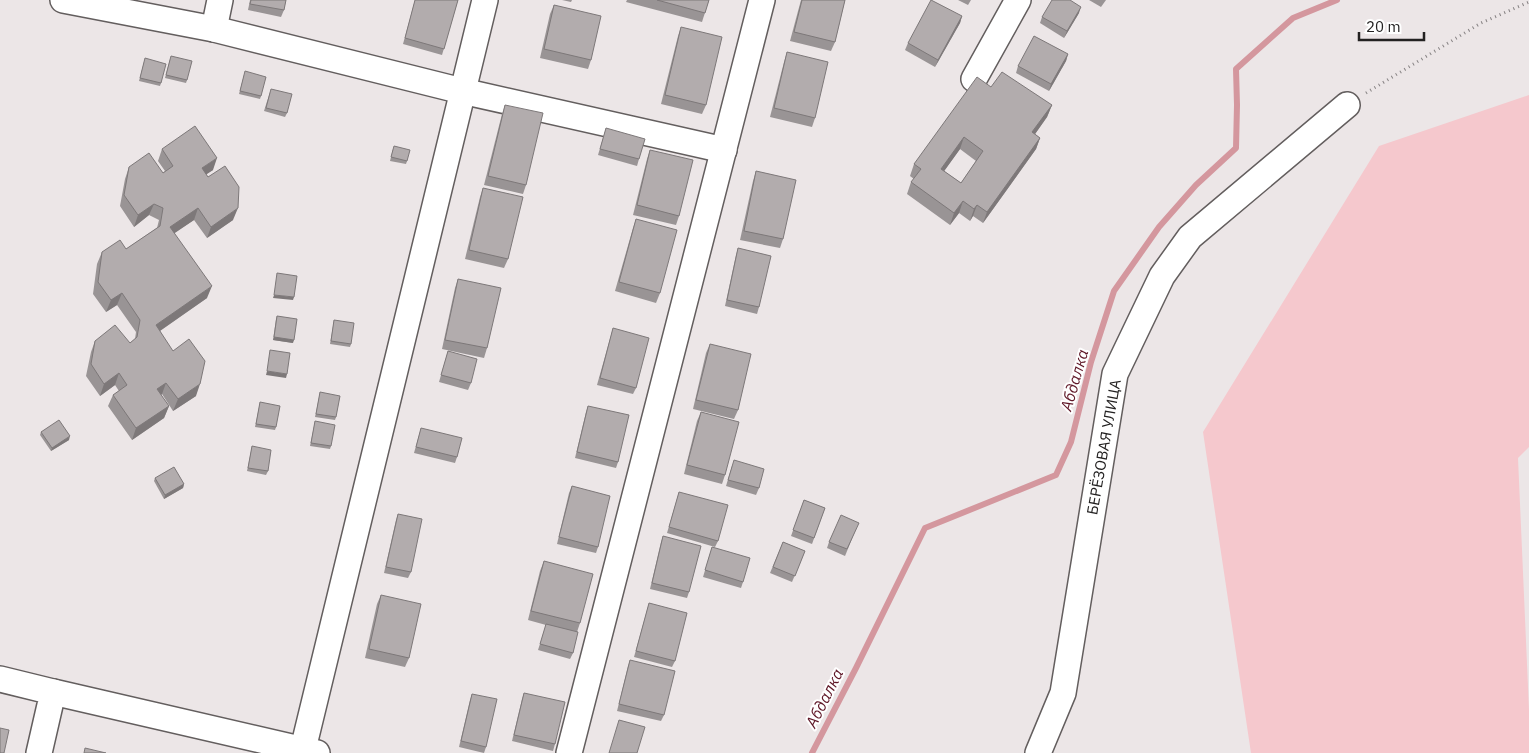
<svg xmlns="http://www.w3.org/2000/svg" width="1529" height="753" viewBox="0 0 1529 753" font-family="'IBM Plex Sans',sans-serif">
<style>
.green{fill:#f5c8cd}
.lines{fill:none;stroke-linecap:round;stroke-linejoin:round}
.stream{stroke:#d4979e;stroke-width:6}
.minor-casing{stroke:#635e5e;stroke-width:28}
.path{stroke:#878384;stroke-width:3;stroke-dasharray:1 4;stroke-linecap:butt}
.minor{stroke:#fff;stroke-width:25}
.wall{fill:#999495;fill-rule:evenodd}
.shaded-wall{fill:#7d7879}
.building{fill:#b2acad;stroke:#7d7879;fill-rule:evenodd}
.labels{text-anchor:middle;stroke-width:4;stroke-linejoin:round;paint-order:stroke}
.street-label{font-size:15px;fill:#232121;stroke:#fff}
.water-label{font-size:16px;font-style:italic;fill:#5f1727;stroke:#fff}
</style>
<rect width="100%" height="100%" fill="#ece6e7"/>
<path class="green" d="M1529,95V447L1518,458L1529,710V753H1251L1203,432L1379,146Z"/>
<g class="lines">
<path class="stream" d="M812,753L856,668L925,528L1056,475L1071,442L1091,362L1114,291L1159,227L1196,185L1236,148L1237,105L1236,69L1293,18L1337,0"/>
<defs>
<g id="minor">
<path d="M63,0L214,29L462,91L724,150"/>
<path d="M214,29L220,0"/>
<path d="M974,79L1018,0"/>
<path d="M0,679L53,692L39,753"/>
<path d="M53,692L317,753"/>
<path d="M303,749L485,0"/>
<path d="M569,753L762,0"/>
<path d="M1038,753L1063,693L1115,374L1162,276L1190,237L1347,105"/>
</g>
</defs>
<use href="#minor" class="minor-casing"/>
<path class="path" d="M1366,93L1481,23L1529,2"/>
<use href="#minor" class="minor"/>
</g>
<g class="wall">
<path d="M250,0H286L284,10L281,17L248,10Z"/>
<path d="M415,0H458L442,55L403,44Z"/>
<path d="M562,0H572L571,2Z"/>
<path d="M627,0H709L702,22L626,2Z"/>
<path d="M801,0H845L835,42L831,51L790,41Z"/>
<path d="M958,0H971L968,5Z"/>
<path d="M1089,0H1106L1101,7Z"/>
<path d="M554,5L591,60L588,69L540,58L550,14Z"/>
<path d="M1079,13L1064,38L1040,23L1042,17Z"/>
<path d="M962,16L960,23L935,67L905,50L908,43Z"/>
<path d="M681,27L706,105L702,114L661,104L678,36Z"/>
<path d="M787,52L815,118L812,127L770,117L784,62Z"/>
<path d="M1068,54L1066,61L1049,91L1016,73L1018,66Z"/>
<path d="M170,59L187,80L186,83L165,78Z"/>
<path d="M144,62L161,83L160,86L139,81Z"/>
<path d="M244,75L261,96L260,99L239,94Z"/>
<path d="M991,87L1052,105L1047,117L1035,134L1040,138L1036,149L983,223L973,216L970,221L959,213L950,225L907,194L911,182L914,179L910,176L914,164ZM960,149L976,161L961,183L944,171Z"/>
<path d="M270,92L287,113L285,117L264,111Z"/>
<path d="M505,105L526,185L523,194L484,185L502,114Z"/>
<path d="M606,128L639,159L637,166L598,155Z"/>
<path d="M162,149L213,170L206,174L233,220L207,238L194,220L174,233L207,298L160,331L196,396L173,411L162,394L161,395L169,406L164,418L132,440L108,406L113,395L119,391L115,385L100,396L86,376L91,352L95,341L130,343L135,339L136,332L117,305L106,312L93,294L97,264L102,252L126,249L157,228L159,220L149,215L134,227L120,206L125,179L129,167L163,173L165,171L158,161Z"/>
<path d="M393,149L407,161L406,164L390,161Z"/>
<path d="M650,150L679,216L676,225L633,215L647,159Z"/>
<path d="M756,171L783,239L780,248L740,240L753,181Z"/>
<path d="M483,188L508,259L504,268L465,259L480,197Z"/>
<path d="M636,219L660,293L656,303L615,291L633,228Z"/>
<path d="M738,248L759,307L757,314L725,306L736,255Z"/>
<path d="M458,279L487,348L484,358L442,349L455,288Z"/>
<path d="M277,316L293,343L273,340L276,319Z"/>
<path d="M334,320L351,344L350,347L330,344Z"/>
<path d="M613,328L636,388L633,394L597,385Z"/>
<path d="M710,344L738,410L734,419L693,409L706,353Z"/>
<path d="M448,351L471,383L468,390L439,382Z"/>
<path d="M320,392L336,417L335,420L315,417Z"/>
<path d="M260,402L276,427L275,430L255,427Z"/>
<path d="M588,406L618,462L616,468L575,458L586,412Z"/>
<path d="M701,412L725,475L722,484L684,474L697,421Z"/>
<path d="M315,421L331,446L330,449L310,446Z"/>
<path d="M421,428L457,457L455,463L414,453Z"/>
<path d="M41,432L69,440L51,451L40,435Z"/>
<path d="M252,446L268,471L266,475L247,471Z"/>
<path d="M732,466L759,488L756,495L726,486Z"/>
<path d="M155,478L184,484L183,488L164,499L154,481Z"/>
<path d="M572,486L598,547L596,553L557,544L569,493Z"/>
<path d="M679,492L718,541L715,547L667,533Z"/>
<path d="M804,500L825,508L812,544L791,536Z"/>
<path d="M398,514L411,572L408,578L384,573L396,520Z"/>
<path d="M856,529L845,556L827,548L829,542Z"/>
<path d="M663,536L689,592L687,598L650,589L661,542Z"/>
<path d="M783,542L805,551L792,582L770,573Z"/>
<path d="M712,547L743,582L741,588L703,577Z"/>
<path d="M544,561L580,623L577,632L573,653L570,659L538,650L546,625L528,620L540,571Z"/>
<path d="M381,595L409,658L405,667L365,658L377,604Z"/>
<path d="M649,603L675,661L672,667L634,657Z"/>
<path d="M630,660L664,715L661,721L617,711L628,666Z"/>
<path d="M524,693L555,744L553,751L512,741L522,699Z"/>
<path d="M472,694L486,747L484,753L459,747L470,700Z"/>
</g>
<g class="shaded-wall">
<path d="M1081,7L1079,13L1064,38L1067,31Z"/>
<path d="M962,16L960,23L935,67L938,60Z"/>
<path d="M1068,54L1066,61L1049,91L1051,84Z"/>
<path d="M1052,105L1047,117L1028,144L1032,132Z"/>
<path d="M964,137L960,149L937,181L941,169Z"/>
<path d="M1040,138L1036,149L983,223L987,212Z"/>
<path d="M217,158L213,170L198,180L202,168Z"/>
<path d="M963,201L959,213L950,225L954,213Z"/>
<path d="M154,204L149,215L134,227L138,215Z"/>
<path d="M977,205L973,216L970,221L974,209Z"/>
<path d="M198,208L194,220L166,239L170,227Z"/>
<path d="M238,208L233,220L207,238L211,227Z"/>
<path d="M212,286L207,298L151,337L156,325Z"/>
<path d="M122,293L117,305L106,312L111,300Z"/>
<path d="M274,295L294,297L293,300L273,298Z"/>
<path d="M274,337L294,340L293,343L273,340Z"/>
<path d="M267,371L287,374L286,378L266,375Z"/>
<path d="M119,373L115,385L100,396L104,384Z"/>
<path d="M166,383L162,394L153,401L157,389Z"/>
<path d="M200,384L196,396L173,411L178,399Z"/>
<path d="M169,406L164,418L132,440L136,428Z"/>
<path d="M70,436L69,440L51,451L52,448Z"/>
<path d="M184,484L183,488L164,499L165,495Z"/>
</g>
<g class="building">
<path d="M251,0H286L284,10L250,4Z"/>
<path d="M415,0H458L444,49L405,38Z"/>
<path d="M657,0H709L705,13Z"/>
<path d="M802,0H845L835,42L794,32Z"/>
<path d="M931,0L962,16L938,60L908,43Z"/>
<path d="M1052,0H1070L1081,7L1067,31L1042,17Z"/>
<path d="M554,5L601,16L591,60L544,49Z"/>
<path d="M681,27L722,37L706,105L665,95Z"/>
<path d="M1034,36L1068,54L1051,84L1018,66Z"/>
<path d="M787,52L828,62L815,118L774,108Z"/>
<path d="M171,56L192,61L187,80L166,75Z"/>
<path d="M145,58L166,64L161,83L140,78Z"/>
<path d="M245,71L266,77L261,96L240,91Z"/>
<path d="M1002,72L1052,105L1032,132L1040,138L987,212L977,205L974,209L963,201L954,213L911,182L921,169L914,164L977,77L991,87ZM964,137L983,151L961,183L941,169Z"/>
<path d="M271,89L292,94L287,113L266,108Z"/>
<path d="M505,105L543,113L526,185L488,176Z"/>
<path d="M195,126L217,158L202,168L208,177L225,166L239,187L238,208L211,227L198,208L170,227L212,286L156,325L173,351L189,339L205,361L200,384L178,399L166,383L157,389L169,406L136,428L113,395L127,385L119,373L104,384L91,364L95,341L115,325L130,343L137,337L140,320L122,293L111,300L98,282L102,252L120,240L126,249L160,226L163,208L154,204L138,215L124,195L129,167L149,153L163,173L173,166L162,149Z"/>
<path d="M606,128L645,139L639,159L600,149Z"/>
<path d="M394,146L410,150L407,161L391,157Z"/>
<path d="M650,150L693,160L679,216L637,205Z"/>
<path d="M756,171L796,180L783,239L744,231Z"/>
<path d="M483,188L523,197L508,259L469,250Z"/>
<path d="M636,219L677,230L660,293L619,282Z"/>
<path d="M738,248L771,256L759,307L727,300Z"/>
<path d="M277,273L297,276L294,297L274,295Z"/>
<path d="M458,279L501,288L487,348L445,340Z"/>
<path d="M277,316L297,319L294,340L274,337Z"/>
<path d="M334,320L354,323L351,344L331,341Z"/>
<path d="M613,328L649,338L636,388L600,378Z"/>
<path d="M710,344L751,354L738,410L696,400Z"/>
<path d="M270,350L290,353L287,374L267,371Z"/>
<path d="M448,351L477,359L471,383L441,375Z"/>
<path d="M320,392L340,396L336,417L316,414Z"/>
<path d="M260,402L280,406L276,427L256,424Z"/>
<path d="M588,406L629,415L618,462L577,452Z"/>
<path d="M701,412L739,422L725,475L687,465Z"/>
<path d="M59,420L70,436L52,448L41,432Z"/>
<path d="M315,421L335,425L331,446L311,443Z"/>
<path d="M421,428L462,438L457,457L416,447Z"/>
<path d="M252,446L271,450L268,471L248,468Z"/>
<path d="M734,460L764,469L759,488L728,480Z"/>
<path d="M174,467L184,484L165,495L155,478Z"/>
<path d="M572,486L610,496L598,547L559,537Z"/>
<path d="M679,492L728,505L718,541L669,527Z"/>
<path d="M804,500L825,508L814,538L793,530Z"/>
<path d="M398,514L422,519L411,572L386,567Z"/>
<path d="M841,515L859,523L847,549L829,542Z"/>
<path d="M663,536L701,546L689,592L652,583Z"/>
<path d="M783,542L805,551L795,576L773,567Z"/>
<path d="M712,547L750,558L743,582L705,570Z"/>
<path d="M544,561L593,574L580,623L531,611Z"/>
<path d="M381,595L421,604L409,658L369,649Z"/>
<path d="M649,603L687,613L675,661L636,651Z"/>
<path d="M546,624L578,632L573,653L540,644Z"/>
<path d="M630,660L675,671L664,715L619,704Z"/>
<path d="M524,693L565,702L555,744L514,735Z"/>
<path d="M472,694L497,699L486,747L461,741Z"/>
<path d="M619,720L645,727L637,753H609Z"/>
<path d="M0,728L9,730L4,753H0Z"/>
<path d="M85,748L106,753H84Z"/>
</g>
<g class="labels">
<g class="street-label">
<text transform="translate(1104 447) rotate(-80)" y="5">БЕРЁЗОВАЯ УЛИЦА</text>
</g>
<g class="water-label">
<text transform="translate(1074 380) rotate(-74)" y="6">Абдалка</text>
<text transform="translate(824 698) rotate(-63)" y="6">Абдалка</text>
</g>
</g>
<path d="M1359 32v8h65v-8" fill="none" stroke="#232121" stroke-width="2.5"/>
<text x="1366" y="32" font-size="15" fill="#232121" stroke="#ffffff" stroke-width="4" paint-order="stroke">20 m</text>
</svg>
